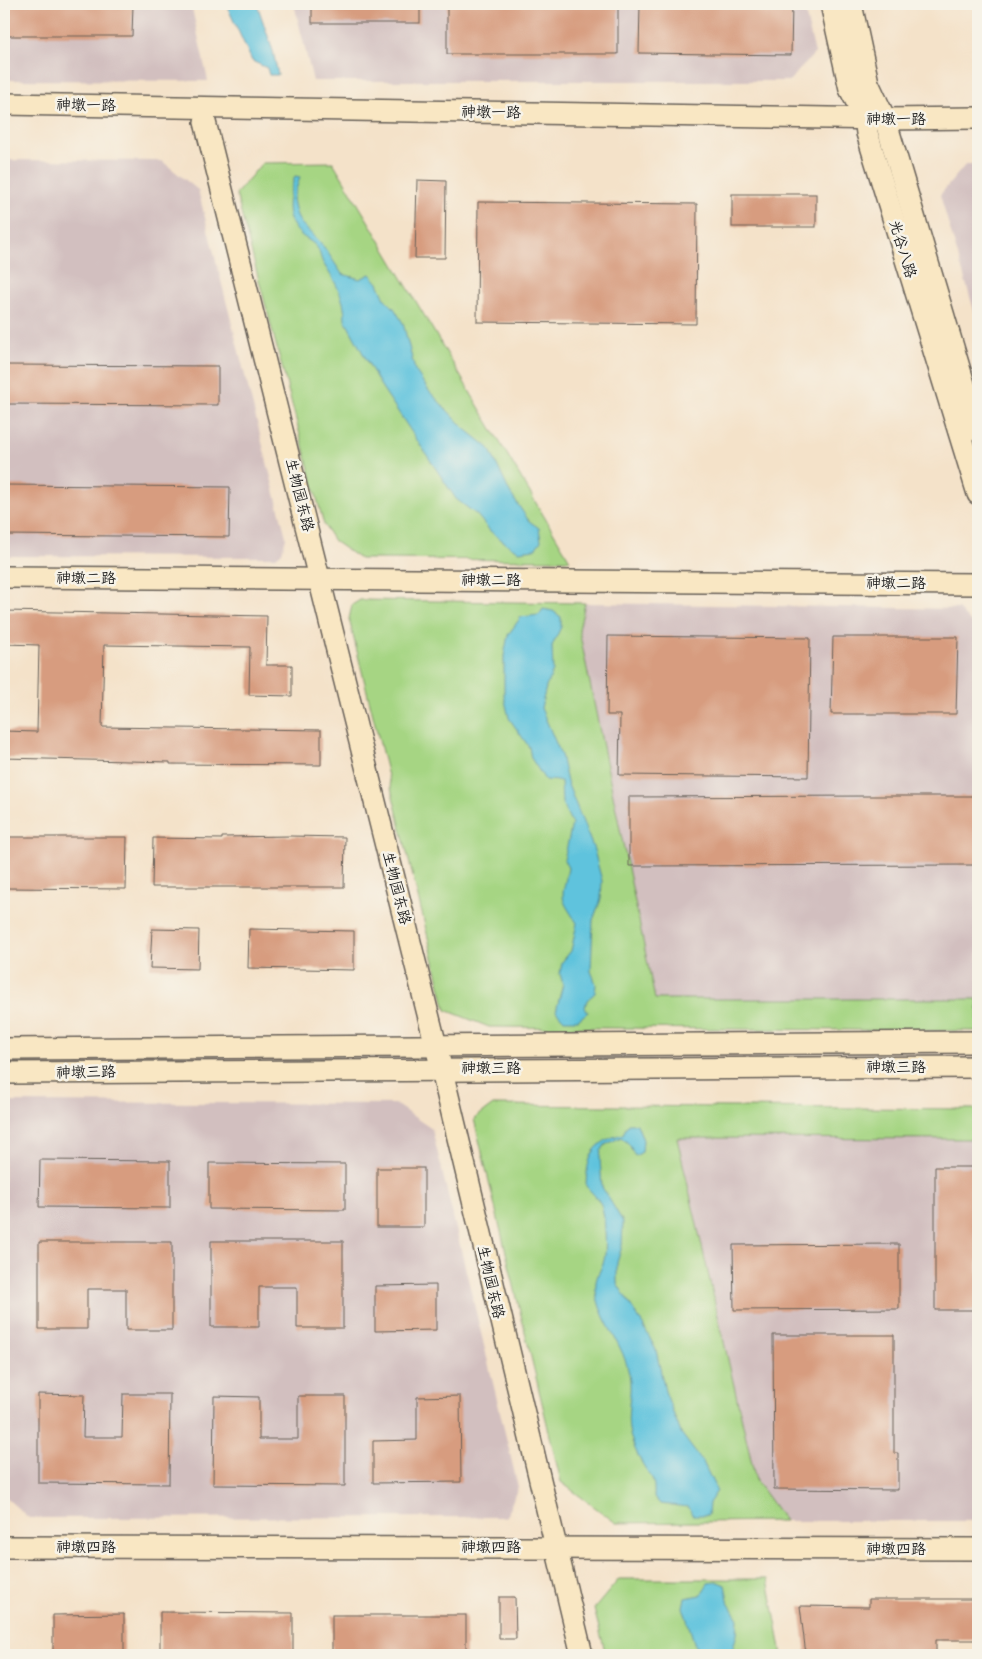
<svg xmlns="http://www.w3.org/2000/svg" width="982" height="1659" viewBox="0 0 982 1659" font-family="Mynerve,'LXGW WenKai TC',sans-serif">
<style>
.industrial{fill:#d2bfbf}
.green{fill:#a6d583;stroke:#617850}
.water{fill:#5fc3dd;stroke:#3e707c}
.building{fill:#d79c7f}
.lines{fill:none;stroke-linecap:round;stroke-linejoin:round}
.secondary-casing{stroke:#686159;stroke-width:24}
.secondary{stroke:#f9e7c3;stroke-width:21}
.labels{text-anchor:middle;stroke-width:5;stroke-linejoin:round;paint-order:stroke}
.street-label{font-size:15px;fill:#1c1c1c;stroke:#f7f3e8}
</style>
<rect width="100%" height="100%" fill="#f7f3e8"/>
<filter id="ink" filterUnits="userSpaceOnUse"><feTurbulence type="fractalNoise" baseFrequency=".02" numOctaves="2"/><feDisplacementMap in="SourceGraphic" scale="10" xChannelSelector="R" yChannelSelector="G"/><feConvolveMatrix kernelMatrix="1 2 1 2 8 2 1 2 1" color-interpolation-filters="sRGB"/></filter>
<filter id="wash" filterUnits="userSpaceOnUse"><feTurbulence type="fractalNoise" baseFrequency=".0096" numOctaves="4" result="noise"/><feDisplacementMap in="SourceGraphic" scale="20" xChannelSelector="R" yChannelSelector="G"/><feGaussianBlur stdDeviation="1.12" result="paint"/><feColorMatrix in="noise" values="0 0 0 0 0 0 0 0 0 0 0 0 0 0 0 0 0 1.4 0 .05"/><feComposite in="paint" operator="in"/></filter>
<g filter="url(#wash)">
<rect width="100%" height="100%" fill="#f4e2c9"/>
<g class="industrial">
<path d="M4,4H191L208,81L4,80Z"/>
<path d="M294,4H803L815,53L789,81H313Z"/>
<path d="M4,160L162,161L198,190L286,537L282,552L276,557L4,556Z"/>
<path d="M966,164H978V324L940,195Z"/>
<path d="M585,603L958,609L978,630V999H655L579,630Z"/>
<path d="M4,1102L395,1104L432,1129L518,1487L506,1517L29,1518L4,1496Z"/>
<path d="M677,1138L978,1139V1521H785L756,1481Z"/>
</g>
<g class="green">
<path d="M333,162L570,560L360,559L334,541L324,525L236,194L262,163Z"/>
<path d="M360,600L585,603L579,630L655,999H978V1031L489,1027L446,1010L349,619L352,605Z"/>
<path d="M493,1105L978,1109V1139L677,1138L756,1481L785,1521L616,1523L561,1482L474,1119Z"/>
<path d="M619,1579H768L782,1655H606L594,1609Z"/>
</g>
<g class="water">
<path d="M226,4H257L273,51L278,75H269L267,68L252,61Z"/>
<path d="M295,176L300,177L293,199L296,213L300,222L324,247L342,274L360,279L370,274L378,283L385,299L394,308L403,323L415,370L429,391L463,427L489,448L510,493L529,521L539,528L541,541L535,549L519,551L511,547L490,531L477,515L456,499L379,383L345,320C345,296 335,282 323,263C320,257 320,250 315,245C311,241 304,238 300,234C282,216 288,197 295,176Z"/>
<path d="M543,609L553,611L561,617V627L552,646L553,671L546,687L541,708L561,755L567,782L594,850L602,881L601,899L593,920L591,971L596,984L595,993L587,1000L585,1007L588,1012L578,1020H564L556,1011L563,984L560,974L562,962L571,951L577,923C558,894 562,901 568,868L564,860L572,824L562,803L561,781L545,780L531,758L529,747L509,718L504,696V656L508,635L521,617L539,615Z"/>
<path d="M628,1124H637L643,1140L642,1152L635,1156L629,1144L621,1137L605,1145L601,1151L600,1159L602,1187L623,1222L622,1246L617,1263V1283L643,1325L656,1350L665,1391L681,1433L704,1464L717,1491L709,1503L708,1515H692L689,1507L660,1504L654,1497C655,1475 651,1479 642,1463C637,1455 633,1444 630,1435C625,1414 633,1394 629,1374C624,1345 603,1325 597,1297C593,1278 599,1276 604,1260C607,1250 605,1218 602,1207C600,1200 591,1192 586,1186C587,1157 592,1142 623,1134Z"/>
<path d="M718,1582L725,1585L729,1604L738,1619L737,1634L731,1655H698L683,1607L685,1598L701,1595L708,1583Z"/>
</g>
<g id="blocks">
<g class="building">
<path d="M4,4H133L132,36H4Z"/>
<rect x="312" y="4" width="108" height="19"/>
<rect x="447" y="4" width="171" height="50"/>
<path d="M640,4H792L791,55L639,53Z"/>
<path d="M417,180L446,181L445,258H415Z"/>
<rect x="732" y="194" width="84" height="33"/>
<path d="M478,202L697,204L696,324L477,322Z"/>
<path d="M4,365L218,366V405L4,404Z"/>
<path d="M4,485L230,487L229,537L4,535Z"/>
<path d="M4,611L267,616L266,665H292V696L249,695L250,647L104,645L102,727L321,730V765L170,764V762L4,758V731L37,732L39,645L4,644Z"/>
<path d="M608,636L810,638L808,777L619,775L620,715H607Z"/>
<path d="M833,637H958L956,714H831Z"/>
<path d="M868,796H978V865L629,866V797Z"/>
<path d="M290,836L345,837L344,887H152L153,838L222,839V837Z"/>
<path d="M4,837H127L126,889L4,888Z"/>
<path d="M152,929L199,930L198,969L150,968Z"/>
<path d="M249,929L354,931V970L248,968Z"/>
<path d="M40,1160L170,1161V1208L39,1207Z"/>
<path d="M209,1163L345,1164V1210L209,1209Z"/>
<rect x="935" y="1167" width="43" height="143"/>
<rect x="377" y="1168" width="47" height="59"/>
<path d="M211,1241H343V1328H297V1287H259V1327H211Z"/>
<path d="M39,1242H172V1330H126V1289H87V1329H39Z"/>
<path d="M899,1244V1309L734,1310L733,1245Z"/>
<path d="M436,1285V1330L375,1331V1286Z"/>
<path d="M773,1335H894V1453H898V1490L774,1489Z"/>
<path d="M38,1394L84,1395L83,1437H122L123,1394H170L169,1484L38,1483Z"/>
<path d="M214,1396L259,1397V1439H298V1396H345V1486L213,1485Z"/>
<path d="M460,1396L461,1482L373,1483V1441L417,1440V1397Z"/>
<path d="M499,1597H515L516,1639H499Z"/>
<path d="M869,1599H978V1640H936V1655H806L800,1606L869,1607Z"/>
<path d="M160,1612L293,1613V1655H160Z"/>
<path d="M124,1614V1655H53V1615Z"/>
<rect x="332" y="1615" width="134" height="40"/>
</g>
</g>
</g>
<g filter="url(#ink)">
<use href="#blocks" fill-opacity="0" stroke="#686159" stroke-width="1"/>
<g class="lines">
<defs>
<g id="secondary">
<path d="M831,4L850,89L865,118L867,133L978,494"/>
<path d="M851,4L868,83L885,119L978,431"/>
<path d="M4,104L885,119L978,118"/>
<path d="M205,122L436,1046L582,1655"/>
<path d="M4,577L978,584"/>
<path d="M4,1049L978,1042"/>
<path d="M4,1073L978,1067"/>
<path d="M4,1547L978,1549"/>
</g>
</defs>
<use href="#secondary" class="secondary-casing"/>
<use href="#secondary" class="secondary"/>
</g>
</g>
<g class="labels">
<g class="street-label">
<text transform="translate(86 105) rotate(1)" y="5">神墩一路</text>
<text transform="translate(491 112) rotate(1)" y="5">神墩一路</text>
<text x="896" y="124">神墩一路</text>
<text transform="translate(903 249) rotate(73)" y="5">光谷八路</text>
<text transform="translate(300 495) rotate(76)" y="5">生物园东路</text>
<text x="86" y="583">神墩二路</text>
<text x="491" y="585">神墩二路</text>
<text x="896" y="588">神墩二路</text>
<text transform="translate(397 888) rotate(76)" y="5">生物园东路</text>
<text x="896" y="1072">神墩三路</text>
<text x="491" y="1073">神墩三路</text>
<text transform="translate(86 1072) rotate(-1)" y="5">神墩三路</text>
<text transform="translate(491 1282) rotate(77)" y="5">生物园东路</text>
<text x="86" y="1552">神墩四路</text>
<text x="491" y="1552">神墩四路</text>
<text x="896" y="1554">神墩四路</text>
</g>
</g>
<rect width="982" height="1659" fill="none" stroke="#f7f3e8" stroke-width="20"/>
</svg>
